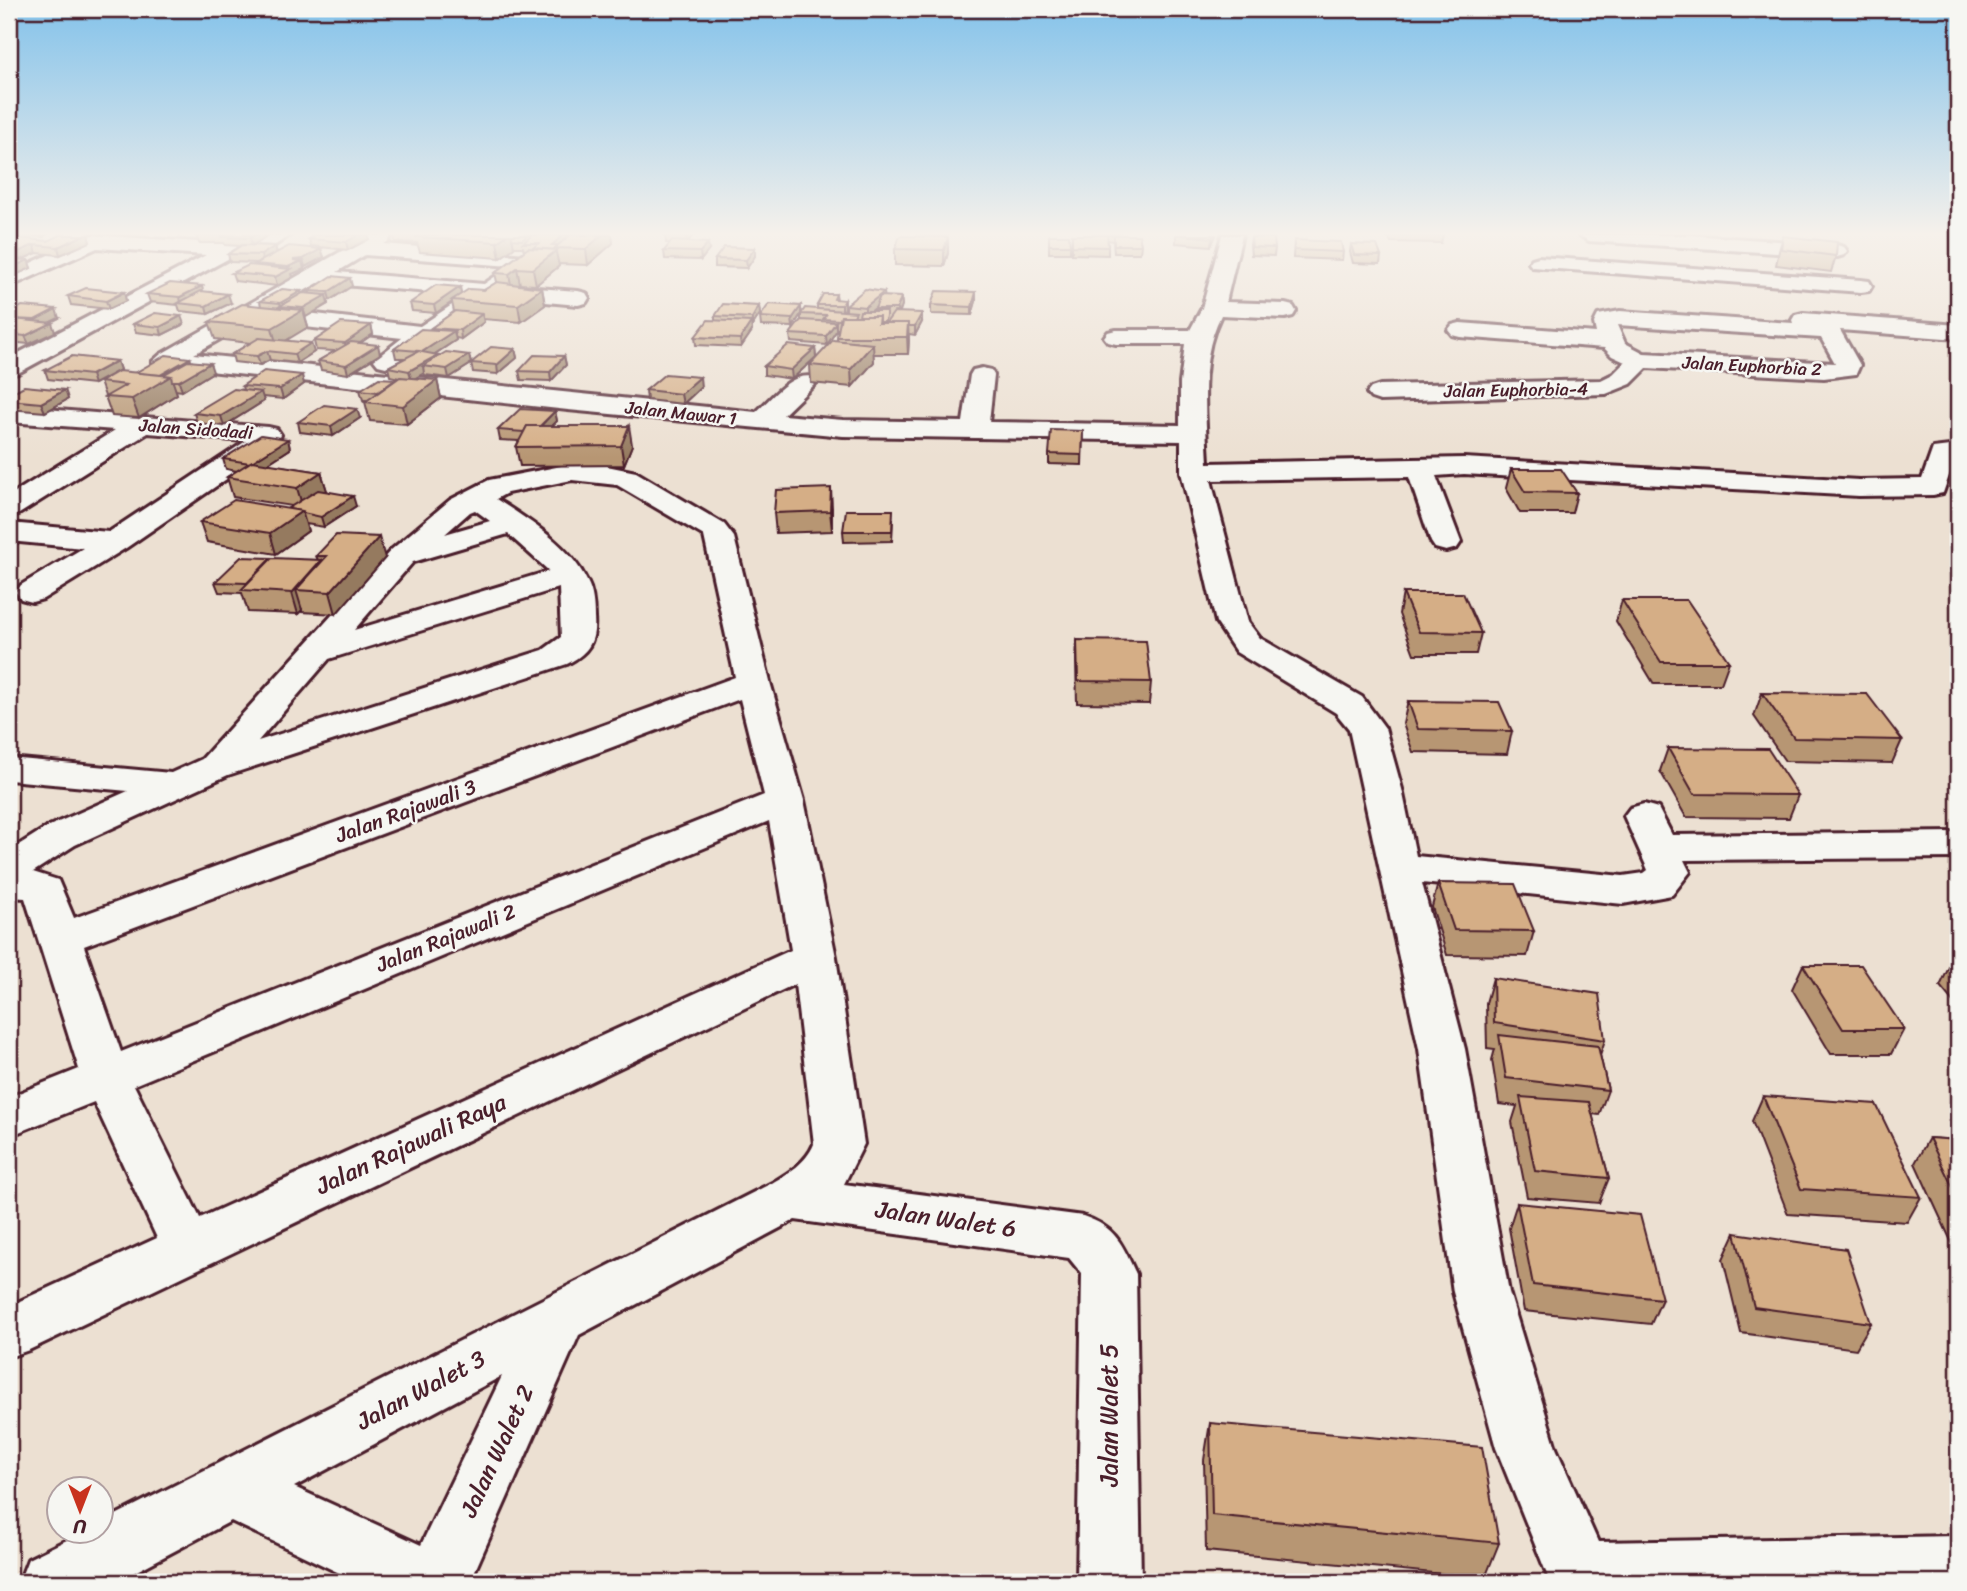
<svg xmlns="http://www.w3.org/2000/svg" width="1967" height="1591" viewBox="0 0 1967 1591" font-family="Sriracha,sans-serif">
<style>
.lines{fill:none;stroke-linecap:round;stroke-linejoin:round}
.minor-casing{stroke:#4a1f2b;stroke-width:6}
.minor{fill:#f6f6f2;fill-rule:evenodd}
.wall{fill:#b79673;stroke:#4a1f2b;stroke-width:2}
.shaded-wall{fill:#957a5e;stroke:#4a1f2b;stroke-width:2}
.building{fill:#d5ae86;stroke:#4a1f2b;stroke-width:2}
.labels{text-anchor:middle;stroke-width:5;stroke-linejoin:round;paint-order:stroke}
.far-street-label{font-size:18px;fill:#4a1f2b;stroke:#f6f6f2}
.street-label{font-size:21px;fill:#4a1f2b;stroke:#f6f6f2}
.near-street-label{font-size:24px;fill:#4a1f2b;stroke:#f6f6f2}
</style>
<rect width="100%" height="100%" fill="#ece0d2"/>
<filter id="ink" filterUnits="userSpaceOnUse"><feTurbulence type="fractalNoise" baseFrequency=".0143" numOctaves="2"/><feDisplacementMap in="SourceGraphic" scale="14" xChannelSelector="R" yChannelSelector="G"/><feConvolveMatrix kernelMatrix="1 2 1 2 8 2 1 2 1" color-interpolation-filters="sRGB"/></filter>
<g filter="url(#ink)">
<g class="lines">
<defs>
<g id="minor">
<path d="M92,235L230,244L256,241L265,235H290L268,250L235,255L18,373L9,375V358L206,255L97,248L9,287V273Z"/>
<path d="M370,235H391L389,241L384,244L526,256L536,265L510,286L578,291L586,293L589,298L586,303L578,305L493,297L394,365L386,367L378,365L374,360L402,338L252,321L194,354L756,412C772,398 791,371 814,377L817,382L783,415L843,420L963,422L970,375L973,370L982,368L991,370L994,375L989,422L1180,425V383L1185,344H1116L1108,342L1104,337L1108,332L1116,330H1190L1202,308L1222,235H1242L1226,302L1285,304L1293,306L1296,311L1293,316L1285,318L1221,315C1198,361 1206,414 1208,463L1464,458L1859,480L1922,479L1933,448L1958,445V461H1954L1943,493L1933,495L1859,496L1464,474L1436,476L1461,542L1457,548L1446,551L1435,548L1431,542L1409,477L1211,480L1248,622L1260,638L1362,697L1385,728L1402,789L1416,856L1623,876L1644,873L1648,870L1624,816L1630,808L1644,804L1658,808L1672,835L1958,832V858L1684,860L1690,872L1672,895L1623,904L1422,883L1465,1049L1509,1292L1556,1448L1598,1542L1958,1536V1582H1550L1496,1448L1453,1292L1419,1049L1349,729L1336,713L1236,652L1216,622L1181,472V441L843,436L568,410L173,367L164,369L155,367L152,362L161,354ZM365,255L511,266L484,284L337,272ZM318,283L467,295L420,326L272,309Z"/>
<path d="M1579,235H1690L1837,245L1844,247L1847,251L1844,255L1837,257L1589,241Z"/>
<path d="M1539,257L1861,280L1869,281L1872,286L1869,291L1861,292L1532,267L1529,263L1532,259Z"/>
<path d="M1620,311L1793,323L1792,320L1795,315L1803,313L1958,325V339L1840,330L1860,365L1856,374L1824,378L1647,368L1631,384L1606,394L1380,401L1371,398L1367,393L1371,388L1380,385L1601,380L1613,374L1625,362L1612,356L1604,348L1460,337L1452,335L1448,330L1452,325L1460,323L1596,333L1594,323L1598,315ZM1617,325L1821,338L1835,363L1644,353L1625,343Z"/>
<path d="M9,406L268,427L277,429L281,435L276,445L126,548L43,599L32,602L21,599L16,592L21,585L83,548L9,541V523L109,532L246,441L148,433L19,514L9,517V496L115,430L9,422Z"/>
<path d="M572,464L602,465L636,472L724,524L734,537L770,682L804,800L836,957L864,1144L844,1184L1083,1216C1116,1227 1122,1244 1136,1274L1141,1582H1077L1082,1274L1069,1258L795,1220L579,1335L470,1582H358L231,1521L116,1582H19L28,1559L83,1532H102V1522L772,1183C789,1173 806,1163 814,1144L795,984L29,1350L9,1357V1306L157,1238L94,1102L9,1136V1097L79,1069L25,898L9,897V851L47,827L128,791L9,780V758L171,773L202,759L391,550L450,500L489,480ZM572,480L617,485L704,536L735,677L74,918L58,880L33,872L75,845L228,775L567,664C588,653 596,642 594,618C594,605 593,592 587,581C570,545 528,520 496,499L507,493ZM475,510L490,521L445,534L470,512ZM508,534L549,571L354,630L413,562ZM559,588L561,637L543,650L258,741L329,659ZM740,699L764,795L121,1052L84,946ZM769,821L791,950L200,1218L134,1085ZM502,1376L421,1545L294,1487Z"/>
</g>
</defs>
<use href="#minor" class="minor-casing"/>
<use href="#minor" class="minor"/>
</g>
<g class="wall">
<path d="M9,235H20L12,239V240L48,241L60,235H88L90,242L60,255L37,253L21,260H28L31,268L9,278Z"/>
<path d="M21,235H46L44,237L21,236Z"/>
<path d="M196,235H268L253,245L275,246L277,253L321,249L324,257L304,267V269L292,274L293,277L277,286L235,281L232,273L256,266L255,264L256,263L230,262L228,254L241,246L225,245L224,243H199Z"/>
<path d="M315,235H368L369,239L348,250L311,246L309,239Z"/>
<path d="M394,235H612L613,243L588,265L559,264V266L536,285L520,284L519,285L542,288L545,305L521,322L483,319L484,322L461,339L456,338V340L435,354L438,355L439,356L469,355L471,364L449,378L425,375L424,373L415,378L437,380L441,398L407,424L370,421L365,402L368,400H363L360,390L396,379L399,378L390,376L388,367L405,358H396L394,349L432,330L431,328L454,312L452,302L436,313L412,311L410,303L460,287L461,294L484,290L497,282L495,273L524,251L523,247H514V248L500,258L420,252L417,243L395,242Z"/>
<path d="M665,235H693L688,242L709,250L701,260L665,259L664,251L671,243H666Z"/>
<path d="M1049,235L1070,245V253H1049Z"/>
<path d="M1072,235H1139L1141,245L1140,253H1114L1113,241L1108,240V255L1072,254Z"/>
<path d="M1176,235H1216L1211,246L1176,243Z"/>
<path d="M1387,235H1443L1441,243L1391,242Z"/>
<path d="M1783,236L1836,256L1831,272L1776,265L1779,251Z"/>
<path d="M948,237V253L944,266L895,265V249Z"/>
<path d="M1251,237L1275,248L1274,256L1251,255L1250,245Z"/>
<path d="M1294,240L1343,252L1342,260L1293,258Z"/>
<path d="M1351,244L1381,256L1380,264L1353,263L1350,252Z"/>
<path d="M755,248V256L747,268L715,267V259Z"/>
<path d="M352,286L330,300H328V304L305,317L308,327L285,340L314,352L297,363L270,360L260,365L234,362L232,354L250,343L215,339L209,322L261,306L260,301L302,294L310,293L309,291Z"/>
<path d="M124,292L126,301L109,309L71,305L68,296Z"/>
<path d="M203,292L231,303L208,314L180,311L178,305L150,302L147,294Z"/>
<path d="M976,292V301L972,315L931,314V305Z"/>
<path d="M836,294L837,300H845V308L844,311H846V305L884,297H901L902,305L899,312L922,322L915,335L909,334L908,354H873L874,362L852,387L811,383L810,365L837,340L838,329H836V331L827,345L791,342L790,334L801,320V314L793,327L761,326L760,317L801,313L817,309V305Z"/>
<path d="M759,306L760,314L752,326V331L741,347L696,345L695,337L715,320V316Z"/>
<path d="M9,313L59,318L49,323L55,332L29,344L9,342Z"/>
<path d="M133,324H184L162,335L136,332Z"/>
<path d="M371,325L373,334L360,343L380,354L348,374L321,370L318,361L335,351L316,350L314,341Z"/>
<path d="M815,348L816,357L792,379L764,375V366Z"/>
<path d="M515,349L517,358L498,374L473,372L471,363Z"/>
<path d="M564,356L566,365L551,381L521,380L519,371Z"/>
<path d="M190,358L191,361L213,372L182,391L175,390L177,394L139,418L112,416L100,382Z"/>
<path d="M117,361L120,370L94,384L48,379L45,370Z"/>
<path d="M304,384L283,399L262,397L264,401L224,426L197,423L194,413L243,390L242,386Z"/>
<path d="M701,387L683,404L647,400L646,390Z"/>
<path d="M65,390L68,399L45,412L9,409V394Z"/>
<path d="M555,411L557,421L551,426L632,445L624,465L520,466L516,447L519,441L500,440L498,430Z"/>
<path d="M360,418L333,436L300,432L298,422Z"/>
<path d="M1083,431L1082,465L1049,464V454Z"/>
<path d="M288,439L290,449L267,464L321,472L327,491L356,506L324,527L306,524L308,531L276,554L207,542L200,522L287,509L292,506L233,497L227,477L237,471L226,469L223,459Z"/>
<path d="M1511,469L1577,493L1572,513H1520L1506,488Z"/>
<path d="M832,508V531L776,533L774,513Z"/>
<path d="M893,520L892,541L844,542L843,531Z"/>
<path d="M316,556L385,558L336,614L302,612V610L298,614L248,612L242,593L219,592L215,582L318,560Z"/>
<path d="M1403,593L1481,633L1476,654H1414L1399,614Z"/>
<path d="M1622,600L1729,662L1721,684H1654L1616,621Z"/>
<path d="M1077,640L1151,682L1149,704L1077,703L1076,662Z"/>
<path d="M1762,693L1902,740L1892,763L1785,761L1754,716Z"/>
<path d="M1408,701L1512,731L1507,754L1413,752L1403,724Z"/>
<path d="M1668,748L1798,795L1789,818L1686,817L1660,771Z"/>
<path d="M1438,883L1534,931L1527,956L1447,955L1432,907Z"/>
<path d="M1952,961H1958V1008L1940,986Z"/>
<path d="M1803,965L1904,1029L1891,1054H1831L1792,989Z"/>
<path d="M1493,978L1605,1040L1600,1055L1608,1090L1599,1115L1592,1114L1609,1178L1599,1203L1527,1197L1512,1122L1517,1106L1499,1104L1492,1060L1495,1049L1487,1048L1486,1003Z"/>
<path d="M1763,1096L1921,1197L1907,1222L1788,1214L1752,1121Z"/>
<path d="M1929,1138L1958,1140V1256L1915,1163Z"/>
<path d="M1517,1203L1662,1299L1651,1324L1524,1311L1509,1228Z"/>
<path d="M1735,1233L1871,1323L1856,1349L1741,1333L1723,1259Z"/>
<path d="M1210,1423L1499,1543L1485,1578L1206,1551L1204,1460Z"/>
</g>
<g class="shaded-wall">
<path d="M84,235H88L90,242L60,255L58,247Z"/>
<path d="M254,235H268L252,246L250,238Z"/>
<path d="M358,235H368L369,239L348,250L346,242Z"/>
<path d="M507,235H512L514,248L500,258L497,242Z"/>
<path d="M563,235H571L555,248L559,266L536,285L533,269L552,245Z"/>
<path d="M602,235H612L613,243L588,265L586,249Z"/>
<path d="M686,235H693L687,243Z"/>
<path d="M1213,235H1216L1211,246L1212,238Z"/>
<path d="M948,237V253L944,266V250Z"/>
<path d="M708,243L709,250L701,260L700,252Z"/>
<path d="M34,245L37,253L16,262L13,254Z"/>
<path d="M275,246L277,254L263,263L261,255Z"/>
<path d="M755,248V256L747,268L746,260Z"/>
<path d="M321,249L324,257L305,267L303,259Z"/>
<path d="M28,260L31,268L9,278V269Z"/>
<path d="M302,261L304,269L292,274L293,277L277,286L275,277L288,270V267Z"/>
<path d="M517,268L520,284L512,290L509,274Z"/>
<path d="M350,278L352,286L330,300L328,292Z"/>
<path d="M202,286L204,295L181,303L180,297Z"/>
<path d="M460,287L461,295L452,300V302L436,313L434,305Z"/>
<path d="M542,288L545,305L521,322L518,305Z"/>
<path d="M301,291L303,300L281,306L280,303Z"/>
<path d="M124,292L126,301L109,309L106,301Z"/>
<path d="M884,292L885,300L865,316V307Z"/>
<path d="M976,292V301L972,315V307Z"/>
<path d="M228,294L231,303L208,314L206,306Z"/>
<path d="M326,295L328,304L306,317L303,308Z"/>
<path d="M901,297L902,305L898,318L897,309Z"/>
<path d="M845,300V308L842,314V305Z"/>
<path d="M759,306L760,314L752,326V318Z"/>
<path d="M801,306V314L793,327L792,319Z"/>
<path d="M56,309L59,318L38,328L35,320Z"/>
<path d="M303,310L308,327L277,346L272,328Z"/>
<path d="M922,313V322L915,335V326Z"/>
<path d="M482,314L484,322L461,339L460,330Z"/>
<path d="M181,316L184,324L162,335L160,327Z"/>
<path d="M751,322L752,331L741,347L740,339Z"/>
<path d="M836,322V331L827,345L826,336Z"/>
<path d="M52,323L55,332L29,344L25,336Z"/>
<path d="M908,323L909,341L908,354L907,337Z"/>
<path d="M371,325L373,334L347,352L345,343Z"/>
<path d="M454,331L456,340L424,361L422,352Z"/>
<path d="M311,343L314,352L297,363L294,354Z"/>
<path d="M873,344L874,362L852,387L851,369Z"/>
<path d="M378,345L380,354L348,374L346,365Z"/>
<path d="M815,348L816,357L792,379L791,370Z"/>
<path d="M515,349L517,358L498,374L497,365Z"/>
<path d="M267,351L270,360L260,365L257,356Z"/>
<path d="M438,355L440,363L423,366L424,373L412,380L409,371Z"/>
<path d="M469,355L471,364L449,378L447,369Z"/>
<path d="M564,356L566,365L551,381L550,372Z"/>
<path d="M190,358L193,367L172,379L177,394L139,418L132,399L151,380Z"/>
<path d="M117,361L120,370L94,384L91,375Z"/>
<path d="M210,363L213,372L182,391L179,381Z"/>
<path d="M302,375L304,384L283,399L280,389Z"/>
<path d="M700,377L701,387L683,404L681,394Z"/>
<path d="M437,380L441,398L407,424L403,406Z"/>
<path d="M65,390L68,399L45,412L41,403Z"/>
<path d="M261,392L264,401L224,426L221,416Z"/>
<path d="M357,409L360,418L333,436L331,426Z"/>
<path d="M555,411L557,421L536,442L534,433Z"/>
<path d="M629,426L632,445L624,465L621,446Z"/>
<path d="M288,439L290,449L253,473L250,463Z"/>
<path d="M321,472L327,491L303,508L297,488Z"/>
<path d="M831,488L832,508V531L830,511Z"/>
<path d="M353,496L356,506L324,527L321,517Z"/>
<path d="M302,511L308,531L276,554L270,533Z"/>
<path d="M379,537L385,558L336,614L330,592Z"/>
<path d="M321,560L327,581L296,590L302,610L298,614L292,593Z"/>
</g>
<g class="building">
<path d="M60,235H84L58,247L34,245L13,254H9V242L18,238L48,241Z"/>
<path d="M225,235H254L250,238L222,237Z"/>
<path d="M315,235H358L346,242L309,239Z"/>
<path d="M418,235H507L497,242L416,237Z"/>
<path d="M512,235H528L522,240L512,239Z"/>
<path d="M532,235H563L552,245H558L555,248L556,250L533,248L539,243H523Z"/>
<path d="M570,235H602L586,249L555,248Z"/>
<path d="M1049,235H1069L1070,245H1049Z"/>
<path d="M1072,235H1107L1108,247L1072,246Z"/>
<path d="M1114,235H1139L1141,245H1114Z"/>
<path d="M1183,235H1213L1212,238Z"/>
<path d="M900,236L948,237L944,250L895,249Z"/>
<path d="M1783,236L1837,242L1836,256L1781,249Z"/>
<path d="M1251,237L1274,238L1275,248L1252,247Z"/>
<path d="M1294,240L1341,242L1343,252L1294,250Z"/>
<path d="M672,241L708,243L700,252L664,251Z"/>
<path d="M1351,244L1377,245L1381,256L1354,255Z"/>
<path d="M242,245L275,246L261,255L228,254Z"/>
<path d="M289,246L321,249L303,259L293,260L302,261L288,267L255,264Z"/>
<path d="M724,247L755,248L746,260L715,259Z"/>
<path d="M528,248L557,250L533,269L517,268L509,274L495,273Z"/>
<path d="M9,259L28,260L9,269Z"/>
<path d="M249,265L291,269L275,277L232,273Z"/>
<path d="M332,276L350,278L328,292L309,291Z"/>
<path d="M497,282L542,288L518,305L452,300L469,289L484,290Z"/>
<path d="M170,283L202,286L180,297L147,294Z"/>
<path d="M436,285L460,287L434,305L410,303Z"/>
<path d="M86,288L124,292L106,301L68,296Z"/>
<path d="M282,289L301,291L280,303L260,301Z"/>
<path d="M865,289L884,292L865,307L846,305Z"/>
<path d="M201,291L228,294L206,306L178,303Z"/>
<path d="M936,291L976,292L972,307L931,305Z"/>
<path d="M303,293L326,295L303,308L280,306Z"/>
<path d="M823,294H836L834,299L845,300L842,305H817Z"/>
<path d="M880,296L901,297L897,309H875Z"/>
<path d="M242,304L303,310L272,328L209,322Z"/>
<path d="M723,304L759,306L752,318L715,316Z"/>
<path d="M769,304L801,306L792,319L760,317Z"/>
<path d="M22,306L56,309L35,320L13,319L52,323L25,336L9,334V313Z"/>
<path d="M805,308L856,312L854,316H841L840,320L823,319L826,315L801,314Z"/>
<path d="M455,311L482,314L460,330L431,328Z"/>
<path d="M860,311H887L885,322H879V316H859Z"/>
<path d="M894,312L922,313L915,326H908V323H886Z"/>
<path d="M155,313L181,316L160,327L133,324Z"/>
<path d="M841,316H879L878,323H908L907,337H837Z"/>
<path d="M708,320L751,322L740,339L695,337Z"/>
<path d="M801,320L836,322L826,336L790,334Z"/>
<path d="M341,323L371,325L345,343L314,341Z"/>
<path d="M421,329L454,331L422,352L438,355L409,371L388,367L419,351L394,349Z"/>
<path d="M259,338L311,343L294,354L267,351L257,356L232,354Z"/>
<path d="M833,340L873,344L851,369L810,365Z"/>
<path d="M351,342L378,345L346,365L318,361Z"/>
<path d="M788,345L815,348L791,370L764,366Z"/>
<path d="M491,347L515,349L497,365L471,363Z"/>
<path d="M446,352L469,355L447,369L423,366Z"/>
<path d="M166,355L190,358L160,375L135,373Z"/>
<path d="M534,355L564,356L550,372L519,371Z"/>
<path d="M72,356L117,361L91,375L45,370Z"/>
<path d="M188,361L210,363L179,381H172L171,376L163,375Z"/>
<path d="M119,371L171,376L132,399L105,397L126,385L100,382Z"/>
<path d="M264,371L302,375L280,389L242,386Z"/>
<path d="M665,374L700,377L681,394L646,390Z"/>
<path d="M400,377L437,380L403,406L365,402Z"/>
<path d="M379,378L396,379L378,392L360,390Z"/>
<path d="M24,386L65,390L41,403L9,400V394Z"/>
<path d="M234,389L261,392L221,416L194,413Z"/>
<path d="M324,405L357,409L331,426L298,422Z"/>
<path d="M520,409L555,411L540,426H527L524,432L498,430Z"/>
<path d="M527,426H629L621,446L516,447Z"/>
<path d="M1051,430L1083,431L1082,455L1049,454Z"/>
<path d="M261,435L288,439L250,463L223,459Z"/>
<path d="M252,461L321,472L297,488L227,477Z"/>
<path d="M1511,469H1561L1577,493L1525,492Z"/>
<path d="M831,488L830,511L774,513L776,490Z"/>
<path d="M318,490L353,496L321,517L303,513L302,511L287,509Z"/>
<path d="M234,500L302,511L270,533L200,522Z"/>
<path d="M846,510H893L892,531H843Z"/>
<path d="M336,535L379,537L330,592L296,590L327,556H316Z"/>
<path d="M241,557L271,558L247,583L215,582Z"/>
<path d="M272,558L321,560L292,593L241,590Z"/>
<path d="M1403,593H1463L1481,633L1419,632Z"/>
<path d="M1622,600H1687L1729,662H1661Z"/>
<path d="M1077,640L1146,641L1151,682L1078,681Z"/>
<path d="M1762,693L1867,694L1902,740L1794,738Z"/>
<path d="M1408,701L1499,702L1512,731L1418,729Z"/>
<path d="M1668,748L1768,749L1798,795L1694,794Z"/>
<path d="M1438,883L1515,884L1534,931L1454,930Z"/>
<path d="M1952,961H1958V968Z"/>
<path d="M1803,965H1861L1904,1029H1843Z"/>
<path d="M1493,978L1599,994L1605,1040L1494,1023Z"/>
<path d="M1499,1035L1598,1046L1608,1090L1506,1078Z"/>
<path d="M1763,1096L1876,1104L1921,1197L1801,1189Z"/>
<path d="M1520,1097L1589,1102L1609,1178L1535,1171Z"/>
<path d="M1929,1138L1958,1140V1198Z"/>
<path d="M1517,1203L1640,1215L1662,1299L1533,1285Z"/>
<path d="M1735,1233L1846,1249L1871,1323L1754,1307Z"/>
<path d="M1210,1423L1482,1447L1499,1543L1212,1515Z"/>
</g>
</g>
<linearGradient id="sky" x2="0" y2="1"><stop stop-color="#83c2ea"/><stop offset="0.51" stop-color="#f6f1eb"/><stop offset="1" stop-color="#f6f1eb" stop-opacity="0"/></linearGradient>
<rect width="1967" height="458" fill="url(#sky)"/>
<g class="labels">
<g class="far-street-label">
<text transform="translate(1752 366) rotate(3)" y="6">Jalan Euphorbia 2</text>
<text transform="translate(1516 390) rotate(-1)" y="6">Jalan Euphorbia-4</text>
<text transform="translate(681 413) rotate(6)" y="6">Jalan Mawar 1</text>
<text transform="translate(196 429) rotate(4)" y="6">Jalan Sidodadi</text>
</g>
<g class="street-label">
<text transform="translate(406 811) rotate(-20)" y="7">Jalan Rajawali 3</text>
<text transform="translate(446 938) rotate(-22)" y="7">Jalan Rajawali 2</text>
</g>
<g class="near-street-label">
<text transform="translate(411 1144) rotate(-25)" y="8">Jalan Rajawali Raya</text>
<text transform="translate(946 1219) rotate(8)" y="8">Jalan Walet 6</text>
<text transform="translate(421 1390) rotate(-28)" y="8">Jalan Walet 3</text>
<text transform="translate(1109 1415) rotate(-90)" y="8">Jalan Walet 5</text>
<text transform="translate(497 1451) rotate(-65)" y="8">Jalan Walet 2</text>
</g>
</g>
<rect width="1967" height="1591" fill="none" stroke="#f6f6f2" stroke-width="35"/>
<rect x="18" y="18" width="1932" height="1556" fill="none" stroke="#4a1f2b" stroke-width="2.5" filter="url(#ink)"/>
<g transform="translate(80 1510) rotate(180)"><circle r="33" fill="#f6f6f2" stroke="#b1a0a2" stroke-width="2"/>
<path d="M0-5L12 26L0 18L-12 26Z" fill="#c8321e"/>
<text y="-10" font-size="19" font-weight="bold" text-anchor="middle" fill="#4a1f2b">U</text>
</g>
</svg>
